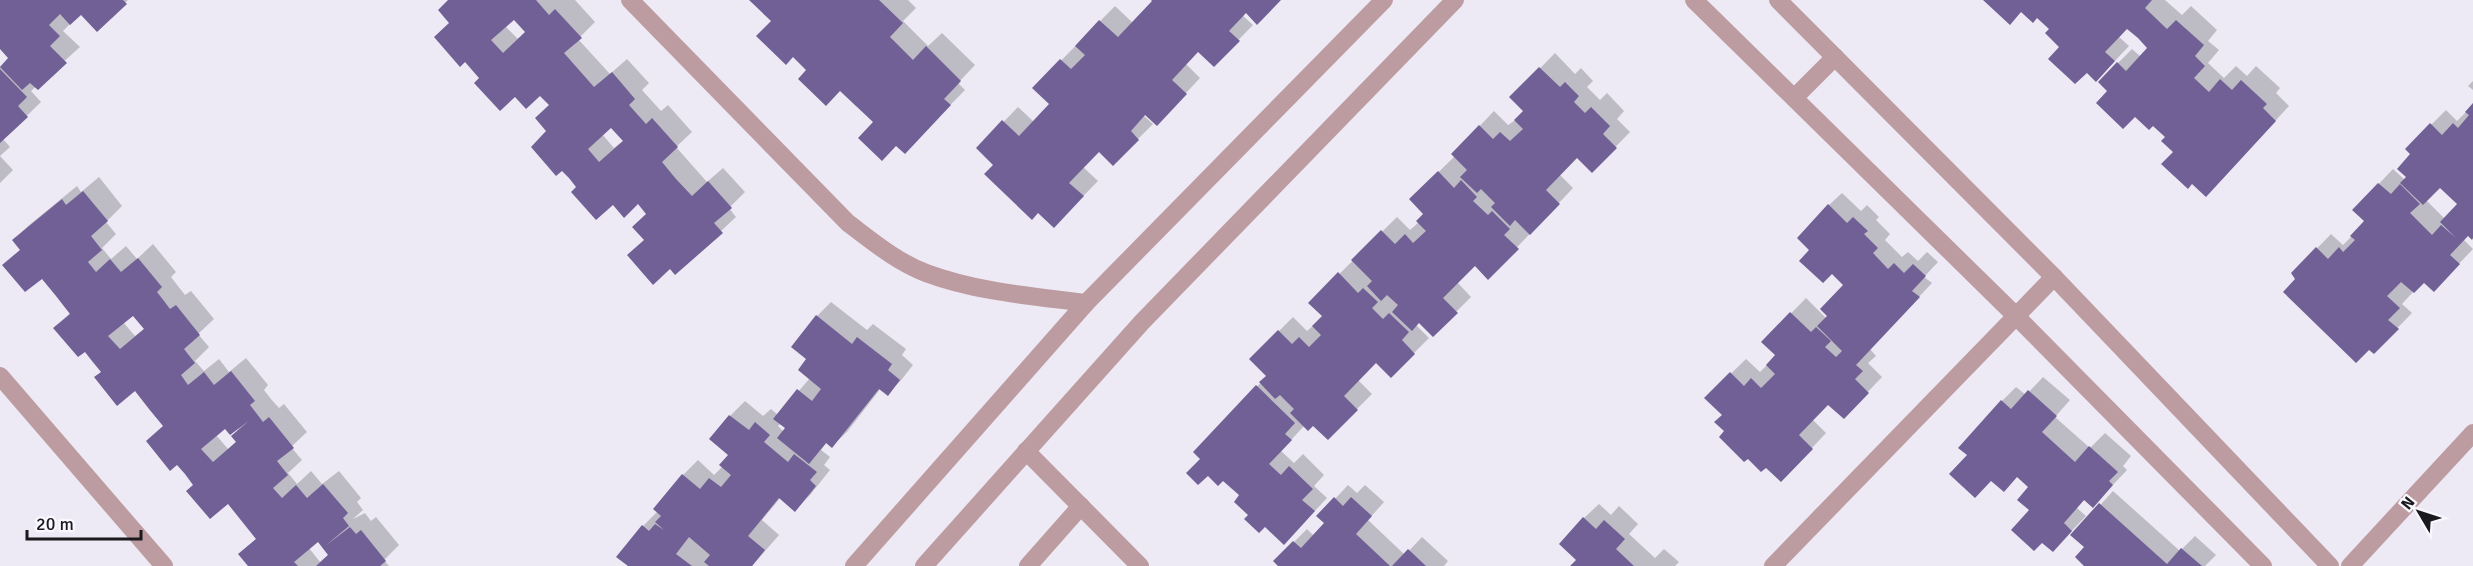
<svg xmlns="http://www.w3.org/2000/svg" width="2473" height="566" viewBox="0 0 2473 566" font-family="Signika,sans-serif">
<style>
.shadow{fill:#0003;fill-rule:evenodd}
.building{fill:#716096;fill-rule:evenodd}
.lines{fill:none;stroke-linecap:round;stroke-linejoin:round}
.minor{stroke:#bc9ca0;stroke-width:18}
</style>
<rect width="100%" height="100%" fill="#edeaf5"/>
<g class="shadow">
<path d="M0,0H128L97,30L81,13L63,31L80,47L31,91L41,102L3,139L10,147L0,156L13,170L0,183V67L10,58L0,47Z"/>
<path d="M449,0H575L595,22L578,39L610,74L627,59L649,83L642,90L661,111L668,105L692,132L676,147L691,164L707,182L723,168L745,192L729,208L736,217L676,273L645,240L648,213L638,202L613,203L578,187L548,131L550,104L540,93L515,94L481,78L451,23ZM514,18L527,32L518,39L505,26ZM611,126L624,140L614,148L602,134Z"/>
<path d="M751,0H908L916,8L903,21L928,46L942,33L975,65L958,83L965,90L919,137L875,122L840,89L808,69L773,21Z"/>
<path d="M1153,0H1280L1246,12L1242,15L1253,25L1214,65L1198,50L1186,64L1200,78L1171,109L1146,114L1144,116L1153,124L1113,164L1099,151L1083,167L1098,181L1054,226L978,148L1018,107L1034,122L1051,104L1034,88L1115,6L1133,23L1154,1Z"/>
<path d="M1985,0H2165L2182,15L2191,6L2217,30L2208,41L2219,50L2208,63L2224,78L2236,66L2247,76L2256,66L2280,88L2276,93L2289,106L2221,180L2175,152L2167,137L2109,91L2118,63L2132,49L2141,57L2149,48L2128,27L2119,37L2129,46L2111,65L2061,47L2051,29L2037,16Z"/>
<path d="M1555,53L1575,74L1581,68L1593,81L1587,87L1600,100L1607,93L1624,111L1617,119L1630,132L1592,171L1577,156L1559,174L1573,188L1488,278L1475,264L1457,282L1471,297L1433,335L1419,321L1416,325L1429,338L1391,376L1376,361L1358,380L1372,394L1328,438L1313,424L1304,426L1281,451L1294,463L1303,454L1324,475L1314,486L1327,498L1297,530L1265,525L1250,515L1241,495L1195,452L1268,375L1251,359L1293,317L1307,331L1324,316L1310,303L1397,217L1410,230L1419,222L1425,214L1411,199L1455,156L1453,154L1494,111L1508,125L1517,119L1525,111L1512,97Z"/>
<path d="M2473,81V90L2468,86Z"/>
<path d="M2473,105V236L2468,234L2464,240L2473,249L2434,290L2424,281L2413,292L2402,304L2412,313L2374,352L2293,273L2331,234L2343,245L2355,233L2366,221L2354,210L2393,169L2405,180L2412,154L2407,149L2446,110L2457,121ZM2440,186L2459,204L2445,219L2426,200Z"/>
<path d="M99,177L122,206L106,222L116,234L102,248L111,259L126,246L137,259L153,244L176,272L171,277L185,295L191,291L214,319L198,334L209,347L195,361L204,371L219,359L229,372L246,358L268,385L264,390L271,399L279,408L284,404L307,432L291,447L302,460L288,473L297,484L311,471L322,484L339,471L361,498L357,502L363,510L353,519L365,513L371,521L376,517L399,545L384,560L389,566H250L240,554L257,538L228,502L195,484L164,425L135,389L103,371L85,350L55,328L71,312L42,276L4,265L21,249L14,240L28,226L77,186L81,192ZM133,314L145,328L135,336L123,322ZM225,427H240L233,436L237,441L228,449L216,435ZM318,540L329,554L320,562L309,548Z"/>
<path d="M1842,193L1861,211L1867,205L1879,217L1876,220L1890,234L1885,240L1902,257L1908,252L1918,261L1927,252L1938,262L1924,277L1932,283L1870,349L1876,356L1868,363L1882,377L1844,417L1828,403L1812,419L1826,433L1796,465H1766L1748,457L1727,431L1724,415L1706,398L1746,359L1760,372L1777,355L1763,342L1806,298L1826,318L1845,285L1812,250L1829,205Z"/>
<path d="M831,302L867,330L873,324L906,349L902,355L913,365L902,379L888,394L881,388L847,432L832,446L827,442L821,450L830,457L824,465L830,470L810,495L795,510L781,497L762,520L779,535L752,566H630L643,526L658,511L655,509L683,475L698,460L714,475L723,466L730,454L711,439L730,416L745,401L763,416L771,409L778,415L810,378L808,359L817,316ZM781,423L787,428L784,432L778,426Z"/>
<path d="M2043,377L2070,400L2055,417L2090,448L2105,433L2131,456L2123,466L2127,470L2093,506L2085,499L2077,508L2086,516L2053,550L2031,510L2030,487L2018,476L1992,479L1969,455L2002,401L2016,387L2026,395Z"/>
<path d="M1348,485L1357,493L1365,485L1384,502L1368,520L1405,555L1422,537L1448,561L1444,566H1281L1294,542L1307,529L1314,536L1326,523L1319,516Z"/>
<path d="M2113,491L2180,551L2195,536L2216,555L2205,566H2086V547L2073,535Z"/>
<path d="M1599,504L1611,515L1619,506L1638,524L1629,534L1655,558L1664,549L1679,562L1675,566H1572L1578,560L1584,518Z"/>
</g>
<g class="building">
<path d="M0,0H123L127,4L97,32L81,15L70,25L60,14L49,25L60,36L50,46L67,63L38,90L30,83L22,90L0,67L8,58L0,49Z"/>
<path d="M448,0H536L549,15L555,9L582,38L564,53L594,87L612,72L635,99L629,105L646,124L652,118L678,147L662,162L676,179L692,196L708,181L732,208L714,223L723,233L675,275L670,269L653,285L627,255L644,240L632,227L646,214L638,204L624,218L613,205L596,220L571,192L576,187L569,178L562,171L556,176L531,147L546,131L535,118L549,105L540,96L526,109L515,97L500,111L474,83L479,78L465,62L460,67L434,37L449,23L438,10ZM514,20L525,32L503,53L491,40ZM611,128L623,141L599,162L588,149Z"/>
<path d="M749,0H879L903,23L890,37L913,60L926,46L961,81L944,99L951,105L905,154L896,146L882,161L858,138L873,122L840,91L826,106L798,79L806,70L793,57L786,65L756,36L771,21Z"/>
<path d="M1151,0H1281L1257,25L1246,13L1229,31L1240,41L1214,67L1198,52L1172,80L1187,94L1157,126L1145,115L1131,131L1139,140L1113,166L1099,152L1069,183L1084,196L1054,228L1038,213L1032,220L984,174L993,165L976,148L1002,120L1019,136L1049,104L1032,88L1060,59L1071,69L1085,55L1075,46L1099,20L1118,37L1152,1Z"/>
<path d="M1983,0H2152L2145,8L2167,29L2176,20L2204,45L2195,56L2205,66L2194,78L2209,92L2220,79L2232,90L2241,80L2267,104L2263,108L2276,121L2206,197L2192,184L2188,189L2161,164L2173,152L2161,141L2165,137L2153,126L2149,130L2135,117L2123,129L2096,103L2107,91L2098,82L2117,62L2126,71L2147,48L2138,38L2127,29L2105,52L2115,61L2096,82L2087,73L2075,84L2048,59L2059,47L2045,33L2049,29L2037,18L2033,23L2021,12L2010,25Z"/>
<path d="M1539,67L1560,87L1565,82L1579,96L1574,102L1585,113L1591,107L1610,126L1603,134L1617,148L1592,173L1577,158L1546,190L1560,204L1530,235L1515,220L1510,226L1491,207L1495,203L1481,189L1477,193L1460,177L1467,170L1451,154L1479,125L1493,139L1500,132L1510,141L1523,129L1514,120L1523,111L1509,97Z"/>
<path d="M0,69L27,97L18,106L28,117L0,143Z"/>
<path d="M2473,103V238L2472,240L2468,236L2450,255L2460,264L2434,292L2424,283L2414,293L2401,282L2387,296L2400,308L2388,320L2399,329L2374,354L2369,350L2356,363L2283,292L2295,279L2291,273L2316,247L2328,259L2339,247L2343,252L2355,240L2350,236L2364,221L2352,210L2378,183L2391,194L2400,184L2420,204L2410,213L2432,235L2441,225L2456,238L2440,222L2457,204L2440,188L2423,205L2400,183L2406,177L2397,169L2410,154L2405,149L2430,123L2442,135L2453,123L2458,128L2469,115L2465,112Z"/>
<path d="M1438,171L1454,188L1461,180L1477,197L1473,201L1488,215L1492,211L1510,229L1504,235L1519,249L1488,280L1475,266L1443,298L1458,313L1433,337L1419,323L1412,331L1392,312L1398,305L1387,295L1381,301L1367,286L1372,281L1351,260L1381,230L1395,244L1405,234L1413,243L1426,231L1416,221L1423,214L1409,199Z"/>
<path d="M83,191L108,221L91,236L102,250L88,262L96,272L110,259L121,272L138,258L162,287L157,292L164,301L170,309L176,305L200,335L184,349L195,363L181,375L188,385L204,372L214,385L231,371L255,401L250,405L257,414L263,422L269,417L294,448L277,461L288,475L273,488L282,498L296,485L307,498L323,484L348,513L343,518L349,526L325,546L350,527L356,534L361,530L386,561L380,566H316L328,555L318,542L294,562L298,566H248L238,554L256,539L228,504L210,519L186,491L193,485L185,474L177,465L170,471L146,441L163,426L149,409L135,391L117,406L94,377L101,372L92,361L85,352L78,357L53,328L70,314L56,296L42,279L25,292L2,265L20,250L12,240L62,199L66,205ZM133,316L144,329L120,349L108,336ZM250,420L231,436L236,442L213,462L201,449L225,429L230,435Z"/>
<path d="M1828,204L1847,223L1853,217L1868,231L1864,234L1878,248L1873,253L1888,269L1894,263L1904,273L1913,264L1926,276L1912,291L1920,297L1856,365L1863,371L1855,379L1869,393L1844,419L1828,405L1799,435L1813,449L1781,482L1766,468L1761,472L1748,459L1744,462L1719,437L1724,431L1714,422L1722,415L1704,398L1730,372L1744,386L1751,378L1761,388L1775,374L1766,365L1775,355L1761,342L1790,312L1811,332L1816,327L1831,341L1825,347L1836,357L1842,351L1817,326L1827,316L1820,309L1843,285L1832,274L1823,283L1799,261L1809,250L1797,238Z"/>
<path d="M1338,272L1358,293L1363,288L1378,302L1372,308L1383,319L1389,313L1409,332L1402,340L1415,354L1391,378L1376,363L1344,396L1358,410L1328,440L1313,426L1308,431L1290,413L1294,409L1280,395L1275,399L1259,382L1266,376L1249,359L1278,330L1292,344L1299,337L1309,347L1321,335L1312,326L1322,316L1308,303Z"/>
<path d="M816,315L852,344L857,337L892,364L888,370L900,380L888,396L879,389L832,448L826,443L809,464L777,438L785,428L773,419L797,389L812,401L821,389L798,370L806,359L791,347Z"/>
<path d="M1256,385L1295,423L1285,434L1292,440L1269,464L1281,475L1289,466L1313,489L1302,500L1315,511L1284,545L1265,527L1259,533L1244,519L1248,515L1234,502L1239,495L1223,481L1218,486L1208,476L1198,485L1186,473L1200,459L1193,452Z"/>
<path d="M2028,390L2057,416L2042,432L2075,462L2089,446L2118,472L2109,481L2113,485L2093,508L2084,500L2064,523L2072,531L2053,552L2042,543L2034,551L2011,530L2029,510L2017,500L2028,487L2017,477L2004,492L1991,481L1975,498L1949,474L1967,455L1958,448L2001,400L2011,409Z"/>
<path d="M729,415L749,430L755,422L770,435L764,442L788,462L794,454L817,472L810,480L816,486L795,512L779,498L748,536L765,550L752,566H709L704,562L710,555L689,537L676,554L692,566H628L616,557L642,525L649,531L655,524L664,530L655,522L661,516L653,509L682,474L700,489L709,478L721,487L731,475L719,465L728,455L709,439Z"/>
<path d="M1334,497L1343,506L1351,497L1372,516L1356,534L1390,566H1278L1273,561L1293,541L1301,548L1324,523L1316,516Z"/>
<path d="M2099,503L2167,564L2181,548L2202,566H2084L2075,557L2084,547L2070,535Z"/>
<path d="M1583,517L1596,529L1604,520L1625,539L1616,549L1634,566H1570L1576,560L1559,544Z"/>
<path d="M1408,549L1426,566H1392Z"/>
</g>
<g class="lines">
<g class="minor">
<path d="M630,0L848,223C872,241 897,262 926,273C977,292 1032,296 1086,303"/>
<path d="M1694,0L2016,316L2263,566"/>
<path d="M1778,0L2054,277L2330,566"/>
<path d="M1794,98L1835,57"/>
<path d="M0,376L164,566"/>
<path d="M1026,451L1140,566"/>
<path d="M854,566L1086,303L1384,0"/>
<path d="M924,566L1142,322L1455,0"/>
<path d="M1028,566L1081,506"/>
<path d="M1773,566L2054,277"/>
<path d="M2350,566L2473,433"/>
</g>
</g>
<g transform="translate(2419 512) rotate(309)" stroke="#f9f8ff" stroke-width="4.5" paint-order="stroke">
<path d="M0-4.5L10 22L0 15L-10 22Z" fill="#1a191d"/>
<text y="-9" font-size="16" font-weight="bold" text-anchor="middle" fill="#1a191d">N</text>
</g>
<path d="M27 530v9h114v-9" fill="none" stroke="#1a191d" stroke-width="3"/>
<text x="36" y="530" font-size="18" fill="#1a191d" stroke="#f9f8ff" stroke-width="4.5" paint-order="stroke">20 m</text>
</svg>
